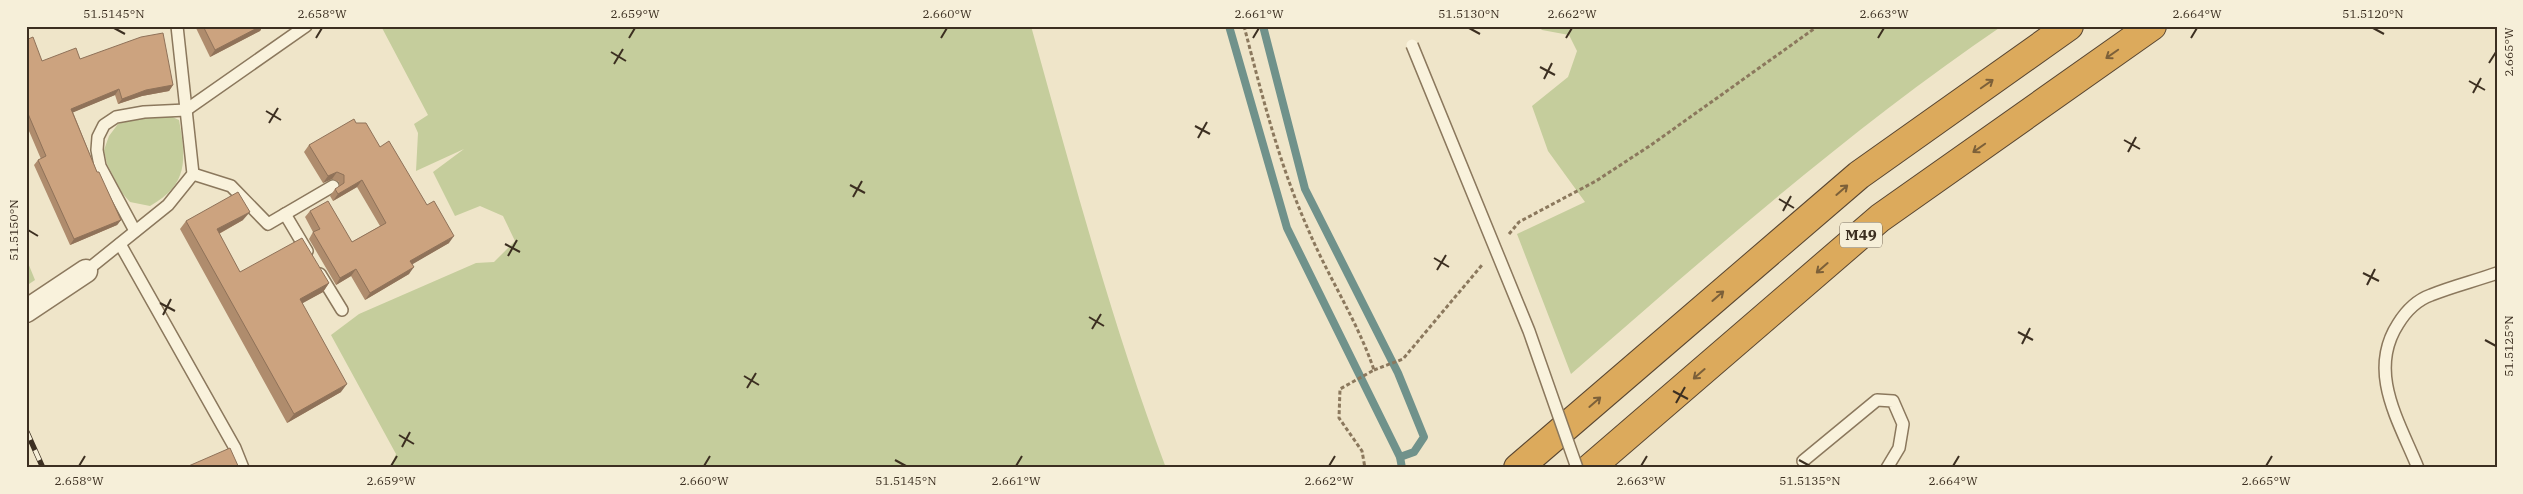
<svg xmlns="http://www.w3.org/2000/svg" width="2523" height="494" viewBox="0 0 2523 494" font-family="'IBM Plex Serif',serif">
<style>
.green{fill:#c5cd9c}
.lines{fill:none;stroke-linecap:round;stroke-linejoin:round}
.stream{stroke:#70928b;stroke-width:8}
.lane-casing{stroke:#8b785d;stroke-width:14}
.street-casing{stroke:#8b785d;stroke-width:25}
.highway-casing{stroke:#594631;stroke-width:30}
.path{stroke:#8b785d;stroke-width:3;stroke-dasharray:4 2.5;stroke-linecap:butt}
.lane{stroke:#f9f2dc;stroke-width:11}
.street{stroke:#f9f2dc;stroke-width:22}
.highway{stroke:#dcaa5c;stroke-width:28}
.rail-casing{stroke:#3c2f21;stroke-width:5.5}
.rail{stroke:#f6efd9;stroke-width:4;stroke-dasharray:11;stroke-linecap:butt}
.lane-bridge-casing{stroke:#8b785d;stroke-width:14;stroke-linecap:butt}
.lane-bridge{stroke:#f9f2dc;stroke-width:11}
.wall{fill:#af8c6d}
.shaded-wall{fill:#8f7259}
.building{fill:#cca37f;stroke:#8f7259}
.oneway{stroke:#7c6039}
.ticks{fill:none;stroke:#3c2f21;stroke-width:2}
.labels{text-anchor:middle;stroke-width:4;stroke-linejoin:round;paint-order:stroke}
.shield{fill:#f6efd9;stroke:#746958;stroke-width:1}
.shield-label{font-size:15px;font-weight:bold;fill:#3c2f21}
.neatline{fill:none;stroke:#3c2f21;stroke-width:2}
.ticks-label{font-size:12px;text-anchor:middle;fill:#3c2f21}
</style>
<rect width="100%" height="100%" fill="#efe5c9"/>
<g class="green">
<path d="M381,26H1031C1072,174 1112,324 1166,468H390L396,454L331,335L359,314L476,263L494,262L515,241L503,216L480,206L455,216L433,172L464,149L416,171L418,133L414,124L428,115Z"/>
<path d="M1538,26H2002C1849,130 1710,253 1571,374L1517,234L1585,202L1548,151L1532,106L1568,77L1577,51L1569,35L1542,30Z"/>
<path d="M150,115H168L179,120C186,159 189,184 150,206L130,202L122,193L107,164L104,150L109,136L118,124Z"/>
<path d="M26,258L35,280L26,286Z"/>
</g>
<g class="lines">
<g class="stream">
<path d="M1229,26L1287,228L1400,457L1402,468"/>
<path d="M1263,26L1305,189L1398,373L1424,437L1414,452L1400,457"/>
</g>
<defs>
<g id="lane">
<path d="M193,174L231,186L268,224L333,186"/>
<path d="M285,214L307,251"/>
<path d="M135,231L100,166L97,150L98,137L104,125L116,117L144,112L186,110L306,26"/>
<path d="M120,244L235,448L243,468"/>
<path d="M86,271L168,205L193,174L177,26"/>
<path d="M320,274L342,310"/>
<path d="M1803,461L1877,400L1893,401L1903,424L1899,448L1887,468"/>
<path d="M2418,468C2399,421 2367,372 2398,324C2406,311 2417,300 2431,295C2453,286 2475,281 2497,273"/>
</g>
<path id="street" d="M26,311L86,271"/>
<g id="highway">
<path d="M1518,468L1859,175L2069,26"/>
<path d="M1590,468L1880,218L2152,26"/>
</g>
</defs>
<use href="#lane" class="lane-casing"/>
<use href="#street" class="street-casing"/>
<use href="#highway" class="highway-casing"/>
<g class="path">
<path d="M1244,26C1262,95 1279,164 1308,229C1328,277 1357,320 1374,370L1340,389L1339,418L1362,451L1365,468"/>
<path d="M1509,234L1519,222L1596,181L1651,145L1818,26"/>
<path d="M1374,370L1403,359L1482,265"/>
</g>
<use href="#lane" class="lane"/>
<use href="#street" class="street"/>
<use href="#highway" class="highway"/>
<defs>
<g id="rail">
<path d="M26,430L43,468"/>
<path d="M26,467L27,468"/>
</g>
</defs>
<use href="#rail" class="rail-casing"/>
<use href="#rail" class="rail"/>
<defs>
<path id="lane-bridge" d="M1412,45L1529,331L1577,468"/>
</defs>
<use href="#lane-bridge" class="lane-bridge-casing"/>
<use href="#lane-bridge" class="lane-bridge"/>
</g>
<g class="wall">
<path d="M195,26H263L260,31L210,57Z"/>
<path d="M26,40L42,61L80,59L173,85L169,91L142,96L118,104L115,95L73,112L97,172L121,220L117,225L70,245L34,165L38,160L41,159L26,124Z"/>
<path d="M356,123L380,147L449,243L412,264L409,274L365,300L351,276L336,285L309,239L313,232L305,217L310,211L352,242L380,226L357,187L333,201L330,196L335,189L339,187V182L332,179L323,183L304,152L309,145Z"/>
<path d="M243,220L219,234L240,272L329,283L323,292L302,303L341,392L287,423L180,229L186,221Z"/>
</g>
<g class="shaded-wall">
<path d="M261,26H263L260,31L210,57L215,50Z"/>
<path d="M173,85L169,91L142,96L118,104L122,99L146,90Z"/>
<path d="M119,89L115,95L67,115L71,109Z"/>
<path d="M337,172L332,179L323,183L328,176Z"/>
<path d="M362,180L357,187L333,201L338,194Z"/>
<path d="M250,212L243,220L211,238L217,229Z"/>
<path d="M121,220L117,225L70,245L74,239Z"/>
<path d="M454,236L449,243L406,268L410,261Z"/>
<path d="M414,267L409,274L365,300L370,293Z"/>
<path d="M356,269L351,276L336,285L340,278Z"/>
<path d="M329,283L323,292L294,308L300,299Z"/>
<path d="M347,384L341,392L287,423L294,414Z"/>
</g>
<g class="building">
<path d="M203,26H261L215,50Z"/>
<path d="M163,33L173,85L146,90L122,99L119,89L71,109L97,172H99L121,220L74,239L38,160L46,156L26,109V40L33,37L42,61L76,48L80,59L141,37Z"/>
<path d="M354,119L356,123H366L380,147L389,141L427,205L434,201L454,236L410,261L414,267L370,293L356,269L340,278L313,232L320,229L310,211L328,201L352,242L386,223L362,180L338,194L335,189L344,183V175L337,172L328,176L309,145Z"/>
<path d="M238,192L250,212L217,229L240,272L302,238L329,283L300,299L347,384L294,414L186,221Z"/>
<path d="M230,448L239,468H184Z"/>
</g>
<defs><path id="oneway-shaft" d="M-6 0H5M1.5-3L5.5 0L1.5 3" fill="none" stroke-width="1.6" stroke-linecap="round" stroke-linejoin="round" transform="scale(1.25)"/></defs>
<g class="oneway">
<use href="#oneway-shaft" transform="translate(2112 54) rotate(145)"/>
<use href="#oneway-shaft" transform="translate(1987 84) rotate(-35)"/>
<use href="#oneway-shaft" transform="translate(1979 148) rotate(145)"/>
<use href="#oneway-shaft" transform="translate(1842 190) rotate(-41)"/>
<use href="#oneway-shaft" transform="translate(1822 268) rotate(139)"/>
<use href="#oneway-shaft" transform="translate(1718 296) rotate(-41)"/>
<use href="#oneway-shaft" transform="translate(1699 374) rotate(139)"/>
<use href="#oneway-shaft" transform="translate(1595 402) rotate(-41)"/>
</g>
<path class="ticks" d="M114,28L125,34M1469,28L1480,34M2373,28L2384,34M316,38L322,28M629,38L635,28M941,38L947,28M1253,38L1259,28M1566,38L1572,28M1878,38L1884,28M2191,38L2197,28M611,52L626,61M2489,63L2496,52M614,64L623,49M1540,67L1555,75M1544,79L1552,63M2469,81L2485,90M2473,93L2481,78M266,111L281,120M269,123L278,108M1195,126L1210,134M1198,138L1207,122M2124,140L2140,149M2128,152L2136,137M850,185L865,193M853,197L862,181M1779,199L1794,208M1783,211L1791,196M28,230L38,236M505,244L520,252M508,256L517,240M1434,258L1449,267M1437,270L1446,255M2363,273L2379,281M2367,285L2375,269M160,303L175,311M163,315L171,299M1089,317L1104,326M1092,329L1101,314M2018,332L2033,340M2485,340L2496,346M2022,344L2030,328M744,376L759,385M747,388L756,373M1673,391L1688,399M1676,403L1685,387M399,435L414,444M402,447L410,432M895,460L906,466M1799,460L1810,466M79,466L85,456M391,466L397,456M704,466L710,456M1016,466L1022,456M1329,466L1335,456M1641,466L1647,456M1953,466L1959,456M2266,466L2272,456"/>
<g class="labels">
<rect class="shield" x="1840" y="222.5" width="42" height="25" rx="4"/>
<g class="shield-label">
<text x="1861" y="240">M49</text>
</g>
</g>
<rect width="2523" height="494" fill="none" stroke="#f6efd9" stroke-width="55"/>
<rect x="28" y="28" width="2468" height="438" class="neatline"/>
<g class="ticks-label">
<text x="114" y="18">51.5145°N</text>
<text x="322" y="18">2.658°W</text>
<text x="635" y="18">2.659°W</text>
<text x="947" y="18">2.660°W</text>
<text x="1259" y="18">2.661°W</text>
<text x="1469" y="18">51.5130°N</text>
<text x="1572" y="18">2.662°W</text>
<text x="1884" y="18">2.663°W</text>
<text x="2197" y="18">2.664°W</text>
<text x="2373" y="18">51.5120°N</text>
<text transform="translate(2509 52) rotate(-90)" y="4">2.665°W</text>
<text transform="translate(14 230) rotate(-90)" y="4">51.5150°N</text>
<text transform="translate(2509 346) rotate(-90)" y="4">51.5125°N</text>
<text x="79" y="485">2.658°W</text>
<text x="391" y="485">2.659°W</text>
<text x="704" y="485">2.660°W</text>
<text x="906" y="485">51.5145°N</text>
<text x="1016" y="485">2.661°W</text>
<text x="1329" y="485">2.662°W</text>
<text x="1641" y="485">2.663°W</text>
<text x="1810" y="485">51.5135°N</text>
<text x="1953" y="485">2.664°W</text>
<text x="2266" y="485">2.665°W</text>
</g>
</svg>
